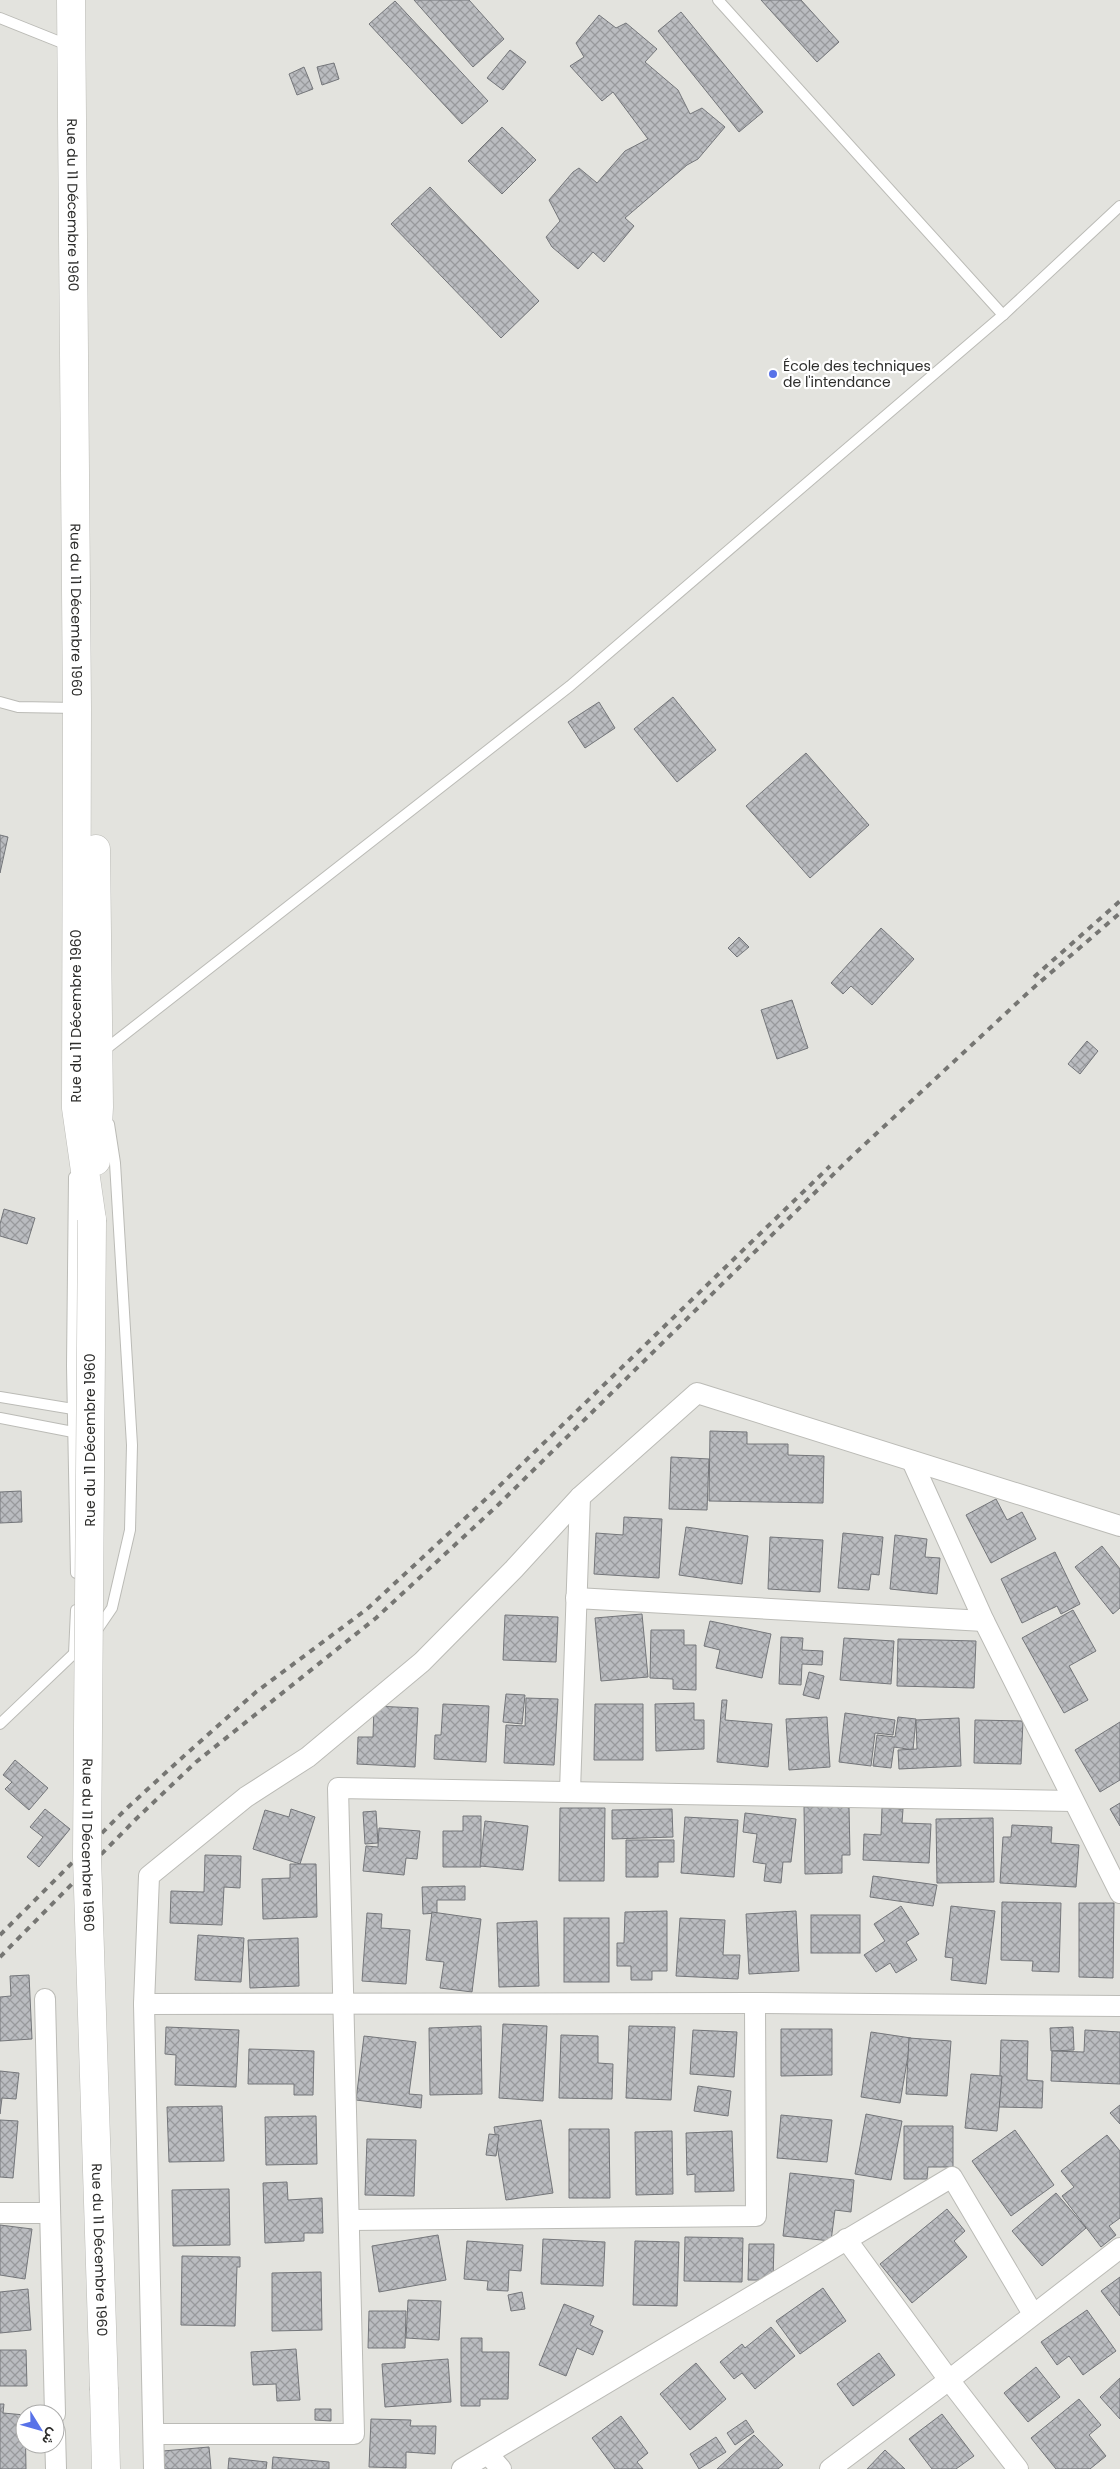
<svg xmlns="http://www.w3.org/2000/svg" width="1120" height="2469" viewBox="0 0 1120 2469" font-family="Poppins,Vazirmatn,sans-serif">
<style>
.building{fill:url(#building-cross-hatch);stroke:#74767a}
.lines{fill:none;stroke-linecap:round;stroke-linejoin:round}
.service-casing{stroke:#bbbbb6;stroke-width:12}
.minor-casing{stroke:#bbbbb6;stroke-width:22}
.secondary-casing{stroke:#bbbbb6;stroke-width:29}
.service{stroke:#fff;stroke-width:10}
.minor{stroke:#fff;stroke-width:20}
.secondary{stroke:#fff;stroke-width:28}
.rail{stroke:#767673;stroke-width:4;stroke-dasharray:6 6;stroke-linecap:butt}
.secondary-bridge-casing{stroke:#bbbbb6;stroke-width:29;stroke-linecap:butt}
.secondary-bridge{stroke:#fff;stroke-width:28}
.poi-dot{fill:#5872e8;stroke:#fff;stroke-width:2}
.labels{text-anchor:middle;stroke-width:4.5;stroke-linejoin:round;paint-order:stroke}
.street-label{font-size:14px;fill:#2d2d2b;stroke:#fff}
.poi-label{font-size:14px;fill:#2d2d2b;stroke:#fff;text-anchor:start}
</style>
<defs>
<pattern id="building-cross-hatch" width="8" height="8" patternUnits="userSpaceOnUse" patternTransform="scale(1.25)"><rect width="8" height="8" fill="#babcc0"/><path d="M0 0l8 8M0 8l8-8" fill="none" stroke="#98999c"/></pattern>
</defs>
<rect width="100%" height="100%" fill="#e3e3de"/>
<g class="building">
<path d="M414,0H469L504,39L473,67Z"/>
<path d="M761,0H801L839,42L817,62Z"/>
<path d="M395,1L488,101L462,124L369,24Z"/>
<path d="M681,12L763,112L739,132L658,31Z"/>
<path d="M599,15L616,28L626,23L657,49L645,62L678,90L690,114L702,108L725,127L698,159L687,165L625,218L634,226L604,262L593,252L578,269L552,247L546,237L560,221L549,200L573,172L579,168L597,183L625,151L648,139L613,92L602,101L570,66L584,57L576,43Z"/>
<path d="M510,50L526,62L503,90L487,78Z"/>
<path d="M334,63L339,79L322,85L317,67Z"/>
<path d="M304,67L313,89L297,95L289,74Z"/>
<path d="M502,127L536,160L502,194L468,161Z"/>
<path d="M430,187L539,301L501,338L391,224Z"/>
<path d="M673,697L716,750L677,782L634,729Z"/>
<path d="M599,702L615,728L585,748L568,722Z"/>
<path d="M806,753L869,825L810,878L746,806Z"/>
<path d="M0,835L8,837L0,873Z"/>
<path d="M881,928L914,959L872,1005L851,986L843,994L831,983Z"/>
<path d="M739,937L749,947L737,957L728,948Z"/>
<path d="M792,1000L808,1048L777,1059L761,1010Z"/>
<path d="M1087,1041L1098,1051L1080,1074L1068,1064Z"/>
<path d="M4,1209L35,1218L27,1244L0,1236V1224Z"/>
<path d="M710,1431L747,1432V1444H788V1455L824,1456L823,1503L709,1501Z"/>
<path d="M671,1457L709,1459L707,1510L669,1509Z"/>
<path d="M21,1491L22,1522L0,1523V1492Z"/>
<path d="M996,1499L1007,1520L1022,1512L1036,1539L991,1563L966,1515Z"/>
<path d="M624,1517L662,1519L659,1578L594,1574L596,1533L623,1535Z"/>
<path d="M686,1527L748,1536L742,1584L679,1575Z"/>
<path d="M843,1533L883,1537L879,1575L871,1574L869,1590L838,1588Z"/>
<path d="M895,1535L927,1539L925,1557L940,1558L937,1594L890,1589Z"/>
<path d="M770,1537L823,1540L820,1592L768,1589Z"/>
<path d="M1102,1546L1120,1569V1608L1113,1614L1075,1567Z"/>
<path d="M1055,1552L1080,1604L1061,1614L1057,1606L1022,1623L1001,1579Z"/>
<path d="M1073,1610L1096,1651L1069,1666L1088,1700L1064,1713L1022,1638Z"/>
<path d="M642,1614L648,1677L601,1681L595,1618Z"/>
<path d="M505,1615L558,1617L556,1662L503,1660Z"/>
<path d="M710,1621L771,1634L762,1678L716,1668L720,1650L704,1646Z"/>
<path d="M651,1630H684V1645H696V1690L673,1689V1679L650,1678Z"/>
<path d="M781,1637L803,1638L802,1650L823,1651L822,1665L802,1664L801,1685L779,1684Z"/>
<path d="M844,1638L894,1641L891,1684L840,1680Z"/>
<path d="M898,1639L976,1641L974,1688L897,1686Z"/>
<path d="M809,1672L824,1676L819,1699L803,1695Z"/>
<path d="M506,1694L525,1695L522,1724L503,1722Z"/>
<path d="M526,1698L558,1699L554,1765L504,1763L506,1725L525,1726Z"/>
<path d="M722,1700H727L725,1720L772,1724L768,1767L717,1762Z"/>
<path d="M694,1703V1720H704V1749L656,1751L655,1704Z"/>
<path d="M443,1704L489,1706L486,1762L434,1759L435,1735H441Z"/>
<path d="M595,1704H643V1760H594Z"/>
<path d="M374,1706L418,1708L415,1767L357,1764L358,1737H373Z"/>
<path d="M845,1713L895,1720L893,1735L875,1733L871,1766L839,1762Z"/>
<path d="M827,1717L830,1767L789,1770L786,1719Z"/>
<path d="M898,1717L916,1719L913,1750L894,1747L891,1768L873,1766L877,1735L895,1737Z"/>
<path d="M959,1718L961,1766L899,1769L898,1750L917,1749L916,1720Z"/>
<path d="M975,1720L1023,1721L1021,1764L974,1763Z"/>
<path d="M1120,1722V1780L1100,1792L1075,1750Z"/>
<path d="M15,1760L48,1788L29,1810L5,1789L12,1782L3,1775Z"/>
<path d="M1120,1803V1826L1110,1809Z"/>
<path d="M849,1806L850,1855H842V1873L805,1874L804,1807Z"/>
<path d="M560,1808H605L604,1881H559Z"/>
<path d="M882,1808L903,1809L902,1823L931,1824L929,1863L863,1860L864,1834L881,1835Z"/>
<path d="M45,1809L70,1829L39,1867L27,1857L43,1837L30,1827Z"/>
<path d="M291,1809L315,1817L300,1864L253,1849L265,1810L289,1817Z"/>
<path d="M672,1809L673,1837L612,1839V1810Z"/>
<path d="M376,1811L378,1843L365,1844L363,1812Z"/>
<path d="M745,1813L796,1819L791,1862H783L781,1883L764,1881L766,1864L753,1862L757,1834L743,1832Z"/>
<path d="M463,1816H481V1867H443V1831H463Z"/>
<path d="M685,1817L738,1820L734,1877L681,1873Z"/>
<path d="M993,1818L994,1882L937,1883L936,1819Z"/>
<path d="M485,1821L528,1826L523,1870L480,1866Z"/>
<path d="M1012,1825L1052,1827L1051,1843L1079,1845L1076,1887L1000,1883L1003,1837H1011Z"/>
<path d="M379,1828L420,1831L417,1859L406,1858L404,1875L363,1871L366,1846L378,1847Z"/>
<path d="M626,1840H674V1862H658V1877H626Z"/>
<path d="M205,1855L241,1856L240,1888L224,1887L222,1925L170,1923L171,1891L204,1892Z"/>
<path d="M290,1864H316L317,1917L263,1919L262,1879L290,1878Z"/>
<path d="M873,1876L937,1885L933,1906L870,1897Z"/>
<path d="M465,1886V1900H437V1913L423,1914L422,1887Z"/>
<path d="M1002,1902L1061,1903L1059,1972L1032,1971L1033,1961L1001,1960Z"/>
<path d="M1079,1903H1114L1113,1978L1079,1977Z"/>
<path d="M901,1906L919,1934L906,1942L917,1960L896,1973L890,1963L876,1972L864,1955L885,1941L874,1924Z"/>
<path d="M951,1906L995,1911L986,1984L951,1980L953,1958L945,1957Z"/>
<path d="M667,1911V1971H652V1980H631V1966H617V1943H624L625,1912Z"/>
<path d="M796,1911L799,1971L749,1974L746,1914Z"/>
<path d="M432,1912L481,1919L472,1992L440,1988L444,1962L426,1960Z"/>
<path d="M367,1913L382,1914L381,1928L410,1930L406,1984L362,1981Z"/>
<rect x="811" y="1915" width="49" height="38"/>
<rect x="564" y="1918" width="45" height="64"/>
<path d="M680,1918L725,1920L723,1955H740L738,1979L676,1976Z"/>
<path d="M537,1921L539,1986L499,1987L497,1923Z"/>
<path d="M198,1935L244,1938L241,1982L195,1980Z"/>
<path d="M298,1938L299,1986L250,1988L248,1940Z"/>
<path d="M29,1975L32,2039L0,2041V1997L11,1996L10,1976Z"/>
<path d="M503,2024L547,2026L543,2101L499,2098Z"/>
<path d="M481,2026L482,2094L430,2095L429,2028Z"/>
<path d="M629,2026L675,2027L671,2100L626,2098Z"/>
<path d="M166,2027L239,2030L236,2087L175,2085L176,2055L165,2054Z"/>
<path d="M1073,2027L1074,2050L1051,2051L1050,2028Z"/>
<path d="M781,2029H832V2075L781,2076Z"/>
<path d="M693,2030L737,2032L734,2077L690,2074Z"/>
<path d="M1085,2030L1120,2032V2084L1051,2081L1052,2051L1084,2052Z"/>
<path d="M871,2032L911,2038L900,2103L861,2097Z"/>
<path d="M561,2035L598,2036V2063L613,2064L612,2099L559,2098Z"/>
<path d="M364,2036L416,2042L409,2094L422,2095L421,2108L356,2100Z"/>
<path d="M909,2038L951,2041L947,2096L906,2094Z"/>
<path d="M1001,2040L1028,2041L1027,2080L1043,2081L1042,2108L999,2107Z"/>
<path d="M249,2049L314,2051L313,2095H294V2084H248Z"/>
<path d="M0,2071L19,2073L16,2099L2,2098L0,2114Z"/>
<path d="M971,2074L1002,2076L997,2131L965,2128Z"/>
<path d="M698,2086L731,2091L728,2116L694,2111Z"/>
<path d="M1120,2105V2124L1110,2113Z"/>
<path d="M222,2106L224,2161L169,2162L167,2107Z"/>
<path d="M866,2114L902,2121L891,2180L855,2174Z"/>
<path d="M781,2115L832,2120L827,2162L777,2158Z"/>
<path d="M316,2116L317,2164L266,2165L265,2117Z"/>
<path d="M0,2120L18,2121L13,2178L0,2177Z"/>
<path d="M541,2120L553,2193L506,2200L494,2127Z"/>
<path d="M904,2126H953V2167H928L927,2179H904Z"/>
<path d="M569,2129H609L610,2198H569Z"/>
<path d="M1015,2130L1054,2185L1011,2216L972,2161Z"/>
<path d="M672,2131L673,2194L636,2195L635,2132Z"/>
<path d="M732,2131L734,2191L695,2192V2174L687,2175L686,2133Z"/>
<path d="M489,2134L499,2135L496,2156L486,2155Z"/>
<path d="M1107,2135L1120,2151V2218L1109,2226L1116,2235L1101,2247L1062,2196L1074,2187L1061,2171Z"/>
<path d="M367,2139L416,2140L414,2196L365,2195Z"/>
<path d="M790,2173L854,2180L851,2212L835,2210L831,2241L783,2236Z"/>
<path d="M287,2182L288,2200L322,2198L323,2233H304V2241L265,2243L263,2183Z"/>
<path d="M229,2189L230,2245L173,2246L172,2190Z"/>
<path d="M1056,2193L1086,2228L1042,2266L1012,2231Z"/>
<path d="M947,2209L965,2231L954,2241L967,2257L912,2303L880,2264Z"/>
<path d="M0,2225L32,2229L25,2279L0,2275Z"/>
<path d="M438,2235L446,2280L379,2292L372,2246Z"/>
<path d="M685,2237L743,2238L742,2282L684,2281Z"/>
<path d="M543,2239L605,2242L603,2286L541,2284Z"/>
<path d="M467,2241L523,2245L521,2271L509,2270L508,2291L487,2290L488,2281L464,2279Z"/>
<path d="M635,2241L679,2242L677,2306L633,2305Z"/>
<path d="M749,2244H774L773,2280H748Z"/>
<path d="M182,2256L240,2257V2267H237L235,2326L181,2325Z"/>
<path d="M321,2272L322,2330L272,2331V2273Z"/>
<path d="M1120,2277V2316L1101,2291Z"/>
<path d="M823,2288L846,2321L800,2354L776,2321Z"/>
<path d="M28,2289L31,2330L0,2333V2292Z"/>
<path d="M522,2292L525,2309L511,2311L508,2295Z"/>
<path d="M408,2300L441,2301L439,2340L406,2338Z"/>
<path d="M564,2304L594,2316L590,2325L603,2331L593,2355L577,2348L566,2376L539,2365Z"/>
<path d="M1087,2310L1116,2351L1083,2375L1069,2356L1057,2365L1041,2342Z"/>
<path d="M369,2311H406L405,2348H368Z"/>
<path d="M771,2327L795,2356L755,2389L742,2373L734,2379L720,2362L742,2344L745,2348Z"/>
<path d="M461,2338H482V2352H509L508,2399H480V2406H461Z"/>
<path d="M296,2349L300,2400L277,2401L276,2384L253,2385L251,2352Z"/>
<path d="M0,2350H26L27,2386H0Z"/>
<path d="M879,2353L895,2375L853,2406L837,2384Z"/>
<path d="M448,2359L451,2402L385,2407L382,2364Z"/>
<path d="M696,2363L726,2399L690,2430L660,2394Z"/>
<path d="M1036,2367L1060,2397L1028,2422L1004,2393Z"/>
<path d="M1120,2378V2419L1100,2397Z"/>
<path d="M1079,2399L1101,2425L1089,2435L1106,2456L1090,2469H1056L1031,2438Z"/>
<path d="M0,2404H4L3,2413L25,2415L26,2469H0Z"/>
<path d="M315,2409H331V2421L315,2420Z"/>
<path d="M942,2414L974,2456L956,2469H932L909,2439Z"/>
<path d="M621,2416L648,2453L637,2462L643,2469H615L592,2438Z"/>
<path d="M371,2419L411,2420L410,2426H436L435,2454L406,2452V2468L369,2467Z"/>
<path d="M746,2420L754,2432L735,2445L727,2433Z"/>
<path d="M754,2435L783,2465L778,2469H717Z"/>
<path d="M716,2437L726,2452L699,2469L690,2454Z"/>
<path d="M209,2447L211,2469H164L163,2451Z"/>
<path d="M885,2450L905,2469H867Z"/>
<path d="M273,2457L329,2462V2469H272Z"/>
<path d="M229,2458L267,2462L266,2469H228Z"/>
</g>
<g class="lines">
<defs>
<g id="service">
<path d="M718,0L1003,315"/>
<path d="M0,18L70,46"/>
<path d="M0,702L18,707L76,708"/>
<path d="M102,1052L570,686L1003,315L1120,206"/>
<path d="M74,1177L72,1366L76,1573"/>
<path d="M0,1397L73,1409"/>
<path d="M0,1418L73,1432"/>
<path d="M95,1633L112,1608L130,1530L132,1445L115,1163L109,1124"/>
<path d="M74,1654L76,1610"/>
<path d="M0,1724L85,1643"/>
</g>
<g id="minor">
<path d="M912,1461L984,1621L1120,1893"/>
<path d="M576,1598L984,1621"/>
<path d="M570,1791L580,1497"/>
<path d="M45,1999L55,2414"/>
<path d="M144,2004L149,1876L246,1797L308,1757L422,1662L514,1569L580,1497L697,1393L1120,1526"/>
<path d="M0,2213H50"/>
<path d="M350,2220L756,2216L755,2003"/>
<path d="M846,2239L949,2380L1018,2469"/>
<path d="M55,2432L56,2469"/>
<path d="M154,2434H354L338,1788L1073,1801"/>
<path d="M488,2454L501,2469"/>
<path d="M154,2469L144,2004L755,2003L1120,2006"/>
<path d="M462,2469L952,2177L1033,2314"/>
<path d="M830,2469L949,2380L1120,2248"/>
</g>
<g id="secondary">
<path id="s1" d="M71,0L77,708L76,1108L92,1220"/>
<path d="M96,1161L99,1107L96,849"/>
<path d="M104,2390L106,2469"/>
</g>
</defs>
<use href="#service" class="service-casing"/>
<use href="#minor" class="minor-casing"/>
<use href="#secondary" class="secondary-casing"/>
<use href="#service" class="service"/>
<use href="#minor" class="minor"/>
<use href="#secondary" class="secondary"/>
<g class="rail">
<path d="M1034,977L1120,901"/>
<path d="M0,1935L126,1809L185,1755L256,1692L367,1609L488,1497L830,1166"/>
<path d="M0,1957L136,1819L196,1762L376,1618L498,1505L849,1159L1032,989L1120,913"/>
</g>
<defs>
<g id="secondary-bridge">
<path id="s2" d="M92,1220L87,1857L104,2390"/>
</g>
</defs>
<use href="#secondary-bridge" class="secondary-bridge-casing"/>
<use href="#secondary-bridge" class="secondary-bridge"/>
</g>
<circle class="poi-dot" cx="773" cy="374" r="5"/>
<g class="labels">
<g class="street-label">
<text dy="5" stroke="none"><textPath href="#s1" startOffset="205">Rue du 11 Décembre 1960</textPath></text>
<text dy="5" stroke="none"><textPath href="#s1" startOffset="610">Rue du 11 Décembre 1960</textPath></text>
<text transform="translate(76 1016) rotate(-90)" y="5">Rue du 11 Décembre 1960</text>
<text transform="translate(90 1440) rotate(-90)" y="5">Rue du 11 Décembre 1960</text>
<text dy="5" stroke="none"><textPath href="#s2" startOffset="625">Rue du 11 Décembre 1960</textPath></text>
<text dy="5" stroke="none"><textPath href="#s2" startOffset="1030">Rue du 11 Décembre 1960</textPath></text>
</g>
<g class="poi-label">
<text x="783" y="371">École des techniques<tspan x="783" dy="16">de l'intendance</tspan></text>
</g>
</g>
<g transform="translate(40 2429) rotate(127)"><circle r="24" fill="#ffffff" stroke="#ababaa"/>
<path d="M0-4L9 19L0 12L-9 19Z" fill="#5872e8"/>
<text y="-8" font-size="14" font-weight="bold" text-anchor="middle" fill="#2d2d2b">ش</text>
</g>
</svg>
